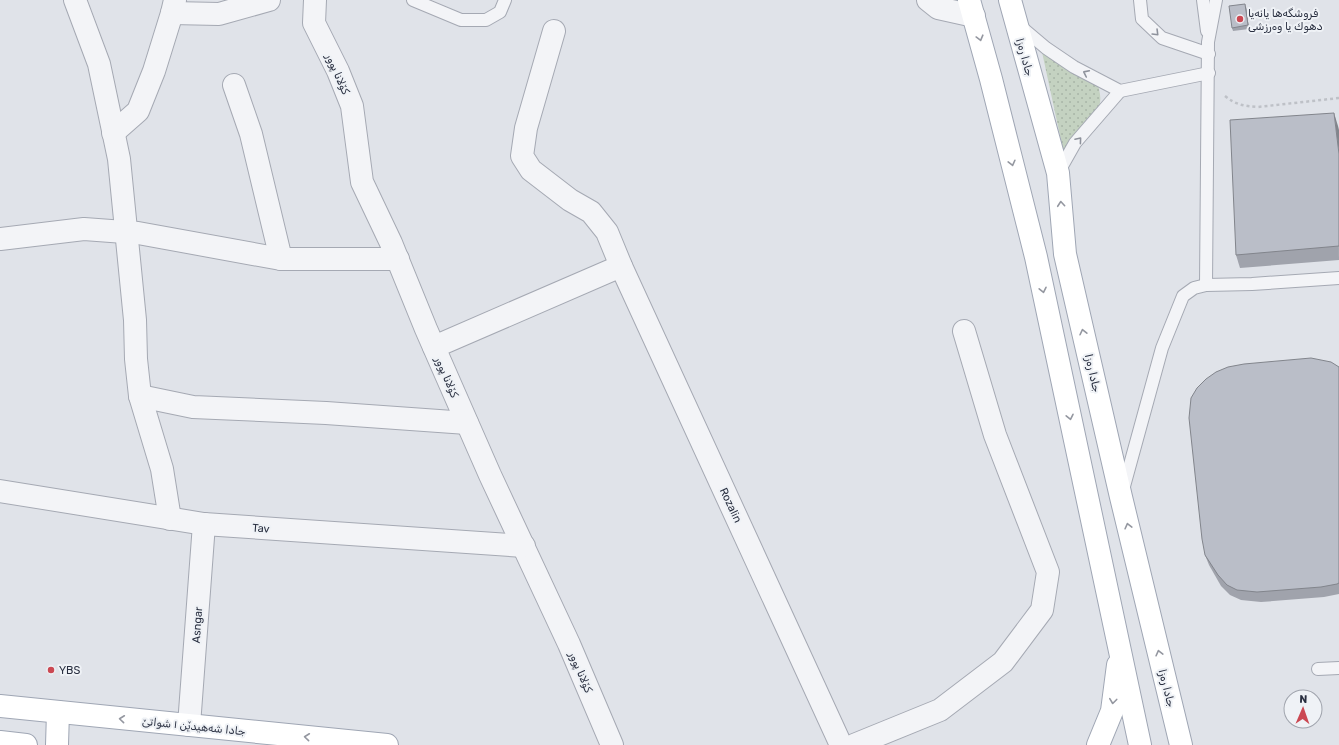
<svg xmlns="http://www.w3.org/2000/svg" width="1339" height="745" viewBox="0 0 1339 745" font-family="Rubik,'Noto Sans Arabic',sans-serif">
<style>
.grass{fill:url(#grass-dots)}
.lines{fill:none;stroke-linecap:round;stroke-linejoin:round}
.lane-casing{stroke:#a5a9b3;stroke-width:14}
.street-casing{stroke:#a5a9b3;stroke-width:24}
.primary-casing{stroke:#9fa6b4;stroke-width:24}
.path{stroke:#bec1c7;stroke-width:2.5;stroke-dasharray:3 3;stroke-linecap:butt}
.lane{stroke:#f3f4f7;stroke-width:12}
.street{stroke:#f3f4f7;stroke-width:22}
.primary{stroke:#fff;stroke-width:22}
.wall{fill:#a0a3ac}
.shaded-wall{fill:#82858c}
.building{fill:#babec8;stroke:#82858c}
.oneway{stroke:#8e929c}
.oneway2{stroke:#9497a0}
.poi-dot{fill:#cb4852;stroke:#eff2f6;stroke-width:1.5}
.labels{text-anchor:middle;stroke-width:4;stroke-linejoin:round;paint-order:stroke}
.poi-label{font-size:11px;fill:#292f40;stroke:#eff2f6;text-anchor:start}
.street-label{font-size:11px;fill:#292f40;stroke:#eff2f6}
</style>
<defs>
<pattern id="grass-dots" width="8" height="8" patternUnits="userSpaceOnUse"><rect width="8" height="8" fill="#c4d2c1"/><path d="M2 2h.1M6 6h.1" fill="none" stroke="#a8b5a7" stroke-width="1.8" stroke-linecap="round"/></pattern>
</defs>
<rect width="100%" height="100%" fill="#e0e3e9"/>
<path class="grass" d="M1042,52L1098,85C1106,113 1092,111 1079,130C1073,137 1069,146 1064,154Z"/>
<g class="lines">
<defs>
<g id="lane">
<path d="M413,0L461,20H486L500,12L505,0"/>
<path d="M1140,0L1142,19L1162,38L1209,54"/>
<path d="M1203,0L1207,31"/>
<path d="M1216,0L1208,42L1206,285L1252,284L1339,278"/>
<path d="M1020,26L1046,48L1074,67L1120,91L1209,73"/>
<path d="M1058,173L1075,143L1120,91"/>
<path d="M1123,490L1162,348L1183,296L1194,288L1206,285"/>
<path d="M1318,669L1339,668"/>
</g>
<g id="street">
<path d="M75,0L99,64L119,159L135,320L136,359L140,396L162,469L170,519"/>
<path d="M315,0L314,23L338,71L352,106L362,182L391,243L426,329L490,475L569,644L612,745"/>
<path d="M928,0L938,8L974,16"/>
<path d="M172,13L219,14L269,0"/>
<path d="M554,31L526,128L522,156L531,170L570,200L591,212L607,232L621,266L841,745"/>
<path d="M234,85L251,134L281,259"/>
<path d="M113,133L138,111L154,71L172,13L175,0"/>
<path d="M0,239L84,229L138,233L281,259H398"/>
<path d="M434,347L621,266"/>
<path d="M140,396L193,407L326,413L467,423"/>
<path d="M0,491L204,524L524,546"/>
<path d="M189,725L204,524"/>
<path d="M854,745L940,710L1003,662L1042,610L1048,572L995,435L964,331"/>
</g>
<g id="primary">
<path d="M969,0L991,79L1036,257L1140,745"/>
<path d="M1010,0L1058,173L1065,254L1121,497L1181,745"/>
<path d="M0,706L387,745"/>
<path d="M0,742L26,745"/>
<path d="M57,745L58,712"/>
<path d="M1098,745L1112,711L1118,665"/>
</g>
</defs>
<use href="#lane" class="lane-casing"/>
<use href="#street" class="street-casing"/>
<use href="#primary" class="primary-casing"/>
<path class="path" d="M1225,96C1236,105 1244,106 1258,107L1339,98"/>
<use href="#lane" class="lane"/>
<use href="#street" class="street"/>
<use href="#primary" class="primary"/>
</g>
<g class="wall">
<path d="M1246,7L1249,29L1233,31L1232,28Z"/>
<path d="M1338,126L1339,260L1240,268L1236,255Z"/>
<path d="M1339,367V594L1324,597L1261,602L1241,600L1230,595L1221,586L1209,565L1205,555Z"/>
</g>
<g class="shaded-wall">
<path d="M1245,4L1246,7L1249,29L1248,25Z"/>
<path d="M1334,113L1338,126L1339,130V154Z"/>
</g>
<g class="building">
<path d="M1245,4L1248,25L1232,28L1229,6Z"/>
<path d="M1334,113L1339,154V246L1236,255L1230,120Z"/>
<path d="M1311,358L1331,362L1339,367V583L1337,584L1321,587L1257,592L1237,590L1227,585L1218,575L1205,555L1202,539L1189,418L1191,398L1197,388L1206,379L1216,372L1228,367L1244,364Z"/>
</g>
<defs><path id="oneway-chevron" d="M-2-3.5L2.5 0L-2 3.5" fill="none" stroke-width="1.6" stroke-linecap="round" stroke-linejoin="round"/></defs>
<g class="oneway">
<use href="#oneway-chevron" transform="translate(1156 33) rotate(45)"/>
<use href="#oneway-chevron" transform="translate(1086 73) rotate(-154)"/>
<use href="#oneway-chevron" transform="translate(1079 140) rotate(-50)"/>
</g>
<g class="oneway2">
<use href="#oneway-chevron" transform="translate(980 38) rotate(75)"/>
<use href="#oneway-chevron" transform="translate(1012 163) rotate(76)"/>
<use href="#oneway-chevron" transform="translate(1061 204) rotate(-95)"/>
<use href="#oneway-chevron" transform="translate(1043 290) rotate(78)"/>
<use href="#oneway-chevron" transform="translate(1083 332) rotate(-103)"/>
<use href="#oneway-chevron" transform="translate(1070 417) rotate(78)"/>
<use href="#oneway-chevron" transform="translate(1128 526) rotate(-104)"/>
<use href="#oneway-chevron" transform="translate(1159 653) rotate(-104)"/>
<use href="#oneway-chevron" transform="translate(1113 701) rotate(97)"/>
<use href="#oneway-chevron" transform="translate(122 719) rotate(-174)"/>
<use href="#oneway-chevron" transform="translate(307 737) rotate(-174)"/>
</g>
<g class="poi-dot">
<circle cx="1240" cy="19" r="4"/>
<circle cx="51" cy="670" r="4"/>
</g>
<g class="labels">
<g class="poi-label">
<text x="1248" y="17">فروشگه‌ها یانه‌یا<tspan x="1248" dy="13">دهوك یا وه‌رزشی</tspan></text>
<text x="59" y="674">YBS</text>
</g>
<g class="street-label">
<text transform="translate(1025 57) rotate(74)" y="4">جادا ره‌زا</text>
<text transform="translate(338 74) rotate(66)" y="4">کۆلانا پوور</text>
<text transform="translate(1093 373) rotate(77)" y="4">جادا ره‌زا</text>
<text transform="translate(447 377) rotate(67)" y="4">کۆلانا پوور</text>
<text transform="translate(731 505) rotate(65)" y="4">Rozalin</text>
<text transform="translate(261 528) rotate(4)" y="4">Tav</text>
<text transform="translate(197 625) rotate(-86)" y="4">Asngar</text>
<text transform="translate(581 672) rotate(67)" y="4">کۆلانا پوور</text>
<text transform="translate(1167 688) rotate(76)" y="4">جادا ره‌زا</text>
<text transform="translate(194 726) rotate(6)" y="4">جادا شەهیدێن ١ شواتێ</text>
</g>
</g>
<g transform="translate(1303 709) rotate(2)"><circle r="19" fill="#eff2f6" stroke="#a0a4ad"/>
<path d="M0-3L7 15L0 10L-7 15Z" fill="#cb4852"/>
<text y="-6" font-size="11" font-weight="bold" text-anchor="middle" fill="#292f40">N</text>
</g>
</svg>
